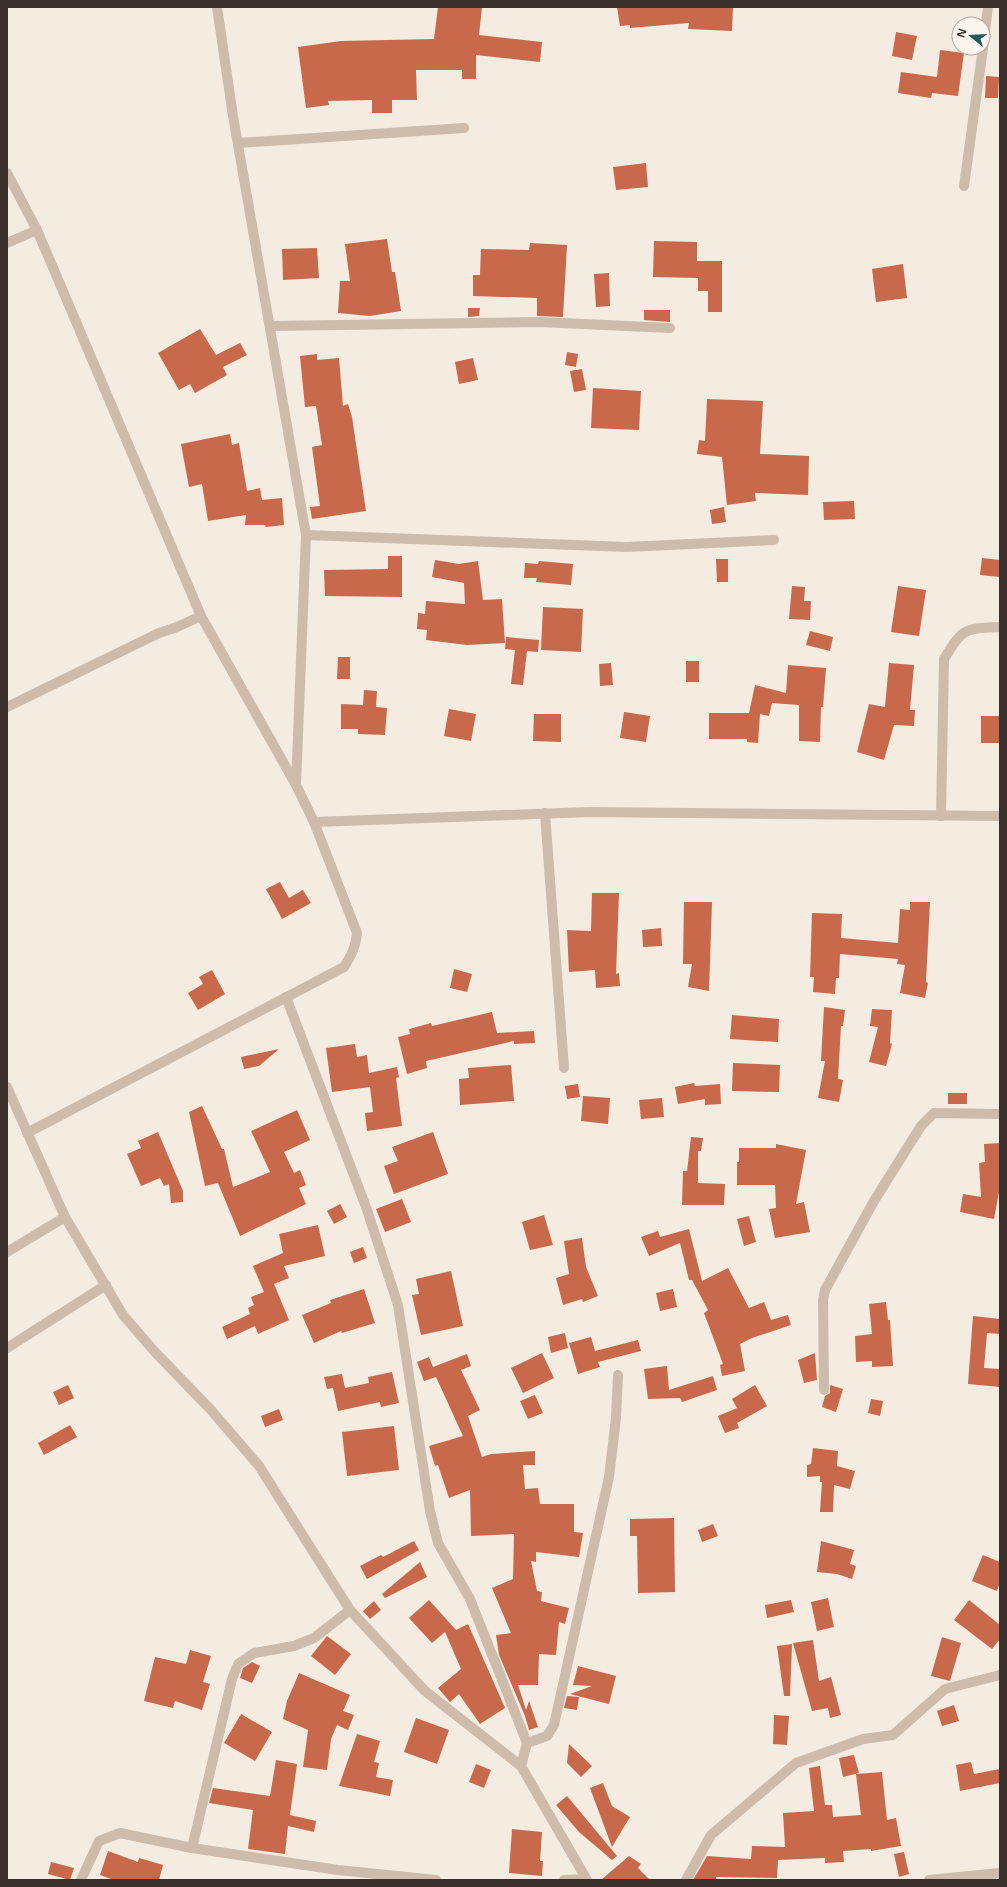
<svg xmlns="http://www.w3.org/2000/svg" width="1007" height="1887" viewBox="0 0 1007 1887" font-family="'Open Sans',sans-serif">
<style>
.building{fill:#c8694b}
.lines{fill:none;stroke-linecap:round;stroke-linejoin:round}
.minor{stroke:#cdbbac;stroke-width:10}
</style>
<rect width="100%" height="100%" fill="#f4ebe1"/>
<g class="building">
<path d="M438,7H482L479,35L542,42L540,62L476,55V79H462V70H416L417,100H392V113H372V100L328,101L329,105L306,108L298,47L341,41L434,39Z"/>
<path d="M617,7H733L732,31L688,29L689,23L630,28V25L620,26Z"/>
<path d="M896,32L917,36L912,60L892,56Z"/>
<path d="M940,50L964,53L958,96L932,93L931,98L898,93L901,72L937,77Z"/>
<path d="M986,76L999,77L998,98H985Z"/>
<path d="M646,163L648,187L616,190L613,167Z"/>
<path d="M387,239L392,272H395L401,311L370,316L338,313L340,281H350L345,244Z"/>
<path d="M654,241L697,242V261H722V312H708V291H698V278L653,277Z"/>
<path d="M530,243L567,245L563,317L537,316V298L473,296V275H480L481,249L529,250Z"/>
<path d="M317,248L319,278L283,280L282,249Z"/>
<path d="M903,264L907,298L876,302L872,269Z"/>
<path d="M609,273L610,306L596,307L594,274Z"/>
<path d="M468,308H480L479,316L468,317Z"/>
<path d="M644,310H670V322L644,320Z"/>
<path d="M200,329L216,355L240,343L247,355L223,367L227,375L195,393L190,384L179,390L158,353Z"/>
<path d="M567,352L578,354L576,367L565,365Z"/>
<path d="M317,354V360L339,358L343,406L348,404L352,417L366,511L312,519L310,507L320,506L312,447L322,445L316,406L305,407L300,356Z"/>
<path d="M473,358L478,380L459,384L455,362Z"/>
<path d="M582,369L586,390L574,392L570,371Z"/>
<path d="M593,388L641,391L639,430L591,428Z"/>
<path d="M707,399L763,401L760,454L809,456L808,495L755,493L756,501L727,505L722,457L697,454L699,440L705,441Z"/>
<path d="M230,434L232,445L239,443L247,491L260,488L262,500L282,498L284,525L266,527L265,525H245L246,515L208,521L202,484L189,487L181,444Z"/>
<path d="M854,501L855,519L824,520L823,502Z"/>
<path d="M724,507L726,522L712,524L710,510Z"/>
<path d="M388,556H402V597L325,596L324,570L388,569Z"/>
<path d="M982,558L1000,560V577L980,575Z"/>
<path d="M716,559H728V582H717Z"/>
<path d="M435,560L459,564L478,561L483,600L502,599L505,643L467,645L426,640L427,630L417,629L418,613L425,614L426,601L465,604L464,583L432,577Z"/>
<path d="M539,561L573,564L571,585L536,582L537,578H524L525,563L538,564Z"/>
<path d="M792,586L805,587L804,601H811L810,620L789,619Z"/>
<path d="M898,586L926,590L919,636L891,632Z"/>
<path d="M543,607L583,609L581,652L541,650Z"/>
<path d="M810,631L833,637L830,651L806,645Z"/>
<path d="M506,637L539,640L538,652L527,651L523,685L511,684L515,650L505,649Z"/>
<path d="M338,657H350V679H337Z"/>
<rect x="686" y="661" width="13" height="21"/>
<path d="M611,663L613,685L600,686L599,664Z"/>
<path d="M889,663L914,665L910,710H915L914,726L894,725L884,760L857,752L869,704L885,707Z"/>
<path d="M788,665L826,668L823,707H821L820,742L799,741V705L772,703L769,716L760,714L758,743L747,742V739H709V713H749L755,685L786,693Z"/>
<path d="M364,690L377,691L376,707L387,708L385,735L358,734V729H341V704L363,705Z"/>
<path d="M449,709L476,714L471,741L444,736Z"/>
<path d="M624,712L650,716L646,742L620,738Z"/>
<path d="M534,714H561V742L533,741Z"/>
<rect x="981" y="716" width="19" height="27"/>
<path d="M280,882L289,898L303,890L311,903L282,919L266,889Z"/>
<path d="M592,893H619L616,974L619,973L620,986L596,988L595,970L569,972L567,930L591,931Z"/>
<path d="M684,902H712L709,991L688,987L692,964H683Z"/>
<path d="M910,902H930L926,982L928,983L925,998L900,993L905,965L897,964L898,959L840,954L839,978H836L835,994L813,992L814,977H810L812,913L842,914L841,938L898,943L900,909L910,910Z"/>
<path d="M661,928L662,946L643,947L642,930Z"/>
<path d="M454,969L472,974L467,992L450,988Z"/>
<path d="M212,970L225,994L198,1010L188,993L203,984L199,977Z"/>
<path d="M824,1007L845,1010L843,1026H841L838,1079L843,1080L839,1102L818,1098L825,1061H821Z"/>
<path d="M872,1009L892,1010L890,1043L892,1044L886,1066L869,1062L878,1027L870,1026Z"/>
<path d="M492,1012L497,1033L534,1031L535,1043L514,1044V1041L426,1061L427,1068L407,1074L398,1037L410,1034L409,1029L431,1023L432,1026Z"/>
<path d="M732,1015L779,1019L778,1042L730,1039Z"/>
<path d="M355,1044L357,1057L367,1055L369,1073L397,1067L399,1077L396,1078L402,1126L367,1131L365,1113L373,1112L370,1087L332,1092L326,1048Z"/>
<path d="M279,1049L259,1066L244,1069L241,1057Z"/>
<path d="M733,1063L780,1065L779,1092L732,1091Z"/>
<path d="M511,1065L514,1101L460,1105L459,1079L469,1078L468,1068Z"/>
<path d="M694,1083L695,1086L720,1084L721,1104L705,1105V1099L678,1104L675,1087Z"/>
<path d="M578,1084L580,1097L567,1099L565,1086Z"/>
<rect x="948" y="1093" width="19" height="11"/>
<path d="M583,1096L610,1098L608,1124L581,1121Z"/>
<path d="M662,1098L664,1117L641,1119L639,1100Z"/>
<path d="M202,1106L222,1149H224L233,1187L270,1172L251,1131L297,1110L310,1140L284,1152L294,1173L300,1170L306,1185L299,1188L306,1204L240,1236L218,1183L205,1186L189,1112Z"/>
<path d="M158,1132L183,1191V1202L171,1203L169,1184L164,1186L160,1178L141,1186L127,1154L141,1148L138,1141Z"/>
<path d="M433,1132L448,1174L394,1194L384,1166L398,1161L392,1147Z"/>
<path d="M691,1137L703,1138L701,1151H698V1183L725,1184L724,1205H682L683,1171H687Z"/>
<path d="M1000,1143V1187L994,1219L960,1212L963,1194L981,1197L979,1163L985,1162L984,1144Z"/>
<path d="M776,1144L806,1150L796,1204L804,1202L810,1232L775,1238L769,1209L776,1208L775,1185H737V1162H739V1148H776Z"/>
<path d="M402,1199L411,1222L385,1232L376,1209Z"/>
<path d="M340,1204L347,1217L334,1224L327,1211Z"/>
<path d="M544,1215L553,1245L530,1250L522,1222Z"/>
<path d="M749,1216L756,1242L744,1246L737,1219Z"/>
<path d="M318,1225L325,1256L284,1266L289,1278L274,1284L289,1320L258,1334L255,1326L227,1339L222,1327L250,1314L248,1308L254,1305L251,1297L264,1292L253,1266L283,1253L279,1234Z"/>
<path d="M689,1229L702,1281L728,1268L749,1308L764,1302L771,1320L788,1315L791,1325L752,1338L740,1344L745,1371L722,1376L720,1365L723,1364L704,1313L708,1310L692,1280H689L680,1243L649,1256L641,1237L658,1231L660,1237Z"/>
<path d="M582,1238L586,1267L598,1296L583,1302L582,1299L563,1305L556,1278L569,1274L564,1241Z"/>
<path d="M363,1247L367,1258L354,1263L350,1252Z"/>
<path d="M451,1271L463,1326L421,1335L412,1295L419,1294L416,1279Z"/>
<path d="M364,1289L375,1323L342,1333L341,1331L314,1343L302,1315L331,1303L330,1300Z"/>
<path d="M673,1289L677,1307L660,1311L656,1293Z"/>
<path d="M886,1302L888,1320H890L893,1366L872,1367V1361L856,1362L855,1336L872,1334L869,1304Z"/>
<path d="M973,1316L1000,1319V1334L987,1333L984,1368L1000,1369V1387L968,1384Z"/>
<path d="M565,1333L568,1348L551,1353L548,1337Z"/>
<path d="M591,1337L595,1351L638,1340L641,1351L598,1362L600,1367L578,1374L569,1343Z"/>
<path d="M542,1353L554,1378L523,1393L511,1368Z"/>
<path d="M815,1353L817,1380L804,1383L798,1360Z"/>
<path d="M467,1354L471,1366L461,1370L480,1410L468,1416L482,1457L491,1454L535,1451V1465H523L525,1489L538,1488L540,1504H574V1532L583,1533L579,1557L536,1552V1562L531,1561L537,1591L542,1592L541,1601L569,1608L565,1624L559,1622L556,1655L539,1654L538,1685H518L526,1710L529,1701L538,1727L529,1730L525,1716L499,1655L496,1635L511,1633L492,1588L513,1579L514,1534L471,1536L470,1490L449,1498L438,1465L435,1466L429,1446L463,1436L436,1377L424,1381L417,1362L429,1357L433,1367Z"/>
<path d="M667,1366L669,1390L713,1376L717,1390L682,1402L680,1398L648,1399L644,1369Z"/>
<path d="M392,1372L399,1403L381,1407L380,1402L338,1411L333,1388L327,1389L324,1377L342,1374L345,1388L369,1383L368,1377Z"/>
<path d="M68,1385L74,1398L59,1405L53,1392Z"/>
<path d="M755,1385L767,1406L737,1423L739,1428L725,1433L718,1416L737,1408L732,1399Z"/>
<path d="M830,1385L843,1389L836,1412L822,1407L825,1396L830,1393Z"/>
<path d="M535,1395L543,1413L528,1419L520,1401Z"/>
<path d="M871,1399L883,1401L880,1416L868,1413Z"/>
<path d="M279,1409L283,1420L265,1427L261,1416Z"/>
<path d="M70,1425L77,1437L44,1455L38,1443Z"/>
<path d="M394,1426L399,1470L347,1476L342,1432Z"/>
<path d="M813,1448L838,1451L837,1466L855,1471L850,1489L834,1485L833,1512H820L822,1482H820V1476L807,1477V1465L811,1464Z"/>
<path d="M674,1518L675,1592L638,1593L637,1536H630V1519Z"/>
<path d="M713,1524L718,1536L702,1542L698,1530Z"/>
<path d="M414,1541L419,1550L367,1579L360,1566L381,1555L383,1557Z"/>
<path d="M821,1541L854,1550L850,1564L856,1566L852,1579L837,1574L817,1572Z"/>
<path d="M983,1555L1000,1562V1582L997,1591L972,1581Z"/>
<path d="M420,1562L427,1577L385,1598L382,1594Z"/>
<path d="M828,1598L834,1627L817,1631L811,1602Z"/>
<path d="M429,1600L456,1630L468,1624L505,1708L480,1724L459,1694L450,1702L438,1688L461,1669L445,1632L432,1643L409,1618Z"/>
<path d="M791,1600L794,1612L767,1618L765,1605Z"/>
<path d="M969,1600L1000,1625V1639L992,1649L954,1620Z"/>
<path d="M374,1601L381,1610L370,1619L363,1611Z"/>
<path d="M327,1636L351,1654L335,1675L311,1656Z"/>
<path d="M942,1637L961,1643L950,1681L931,1676Z"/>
<path d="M813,1640L819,1681L831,1677L841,1715L830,1718L828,1708L812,1711L793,1643Z"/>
<path d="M792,1644L790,1696H784L777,1646Z"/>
<path d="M190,1650L211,1656L203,1682L210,1684L202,1710L175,1701L173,1708L144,1701L155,1657L186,1664Z"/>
<path d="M252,1662L260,1666L252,1683L240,1678L243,1668Z"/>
<path d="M578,1666L616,1676L609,1704L570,1694L592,1686L573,1685Z"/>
<path d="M299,1673L350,1695L343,1711L354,1715L348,1730L337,1725L331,1739L327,1770L303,1767L308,1730L283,1719L287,1701Z"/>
<path d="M567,1696L579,1697L577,1710L564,1708Z"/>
<path d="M954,1705L959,1721L942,1726L937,1711Z"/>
<path d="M241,1714L272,1732L255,1761L224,1743Z"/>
<path d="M774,1715L789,1716L787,1745L773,1744Z"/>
<path d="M416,1718L449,1730L437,1764L404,1752Z"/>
<path d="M357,1734L380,1741L374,1762L379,1763L376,1777L393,1780L390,1796L339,1786Z"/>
<path d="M569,1744L592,1766L581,1777L567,1763Z"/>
<path d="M854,1755L859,1773L843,1777L839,1758Z"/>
<path d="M276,1760L297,1764L290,1815L316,1821L314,1832L288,1826L285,1854L248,1849L253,1810L209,1803L213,1788L270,1796Z"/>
<path d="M971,1762L974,1774L1000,1769V1783L960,1791L956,1765Z"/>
<path d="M476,1764L491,1770L484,1788L469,1782Z"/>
<path d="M820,1766L825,1805H832L833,1817L861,1815L856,1774L882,1772L887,1820L896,1818L901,1846L871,1851V1849L843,1851L844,1862L825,1863V1858L778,1860L777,1878L716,1877V1880H693L707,1856L751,1859L752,1846L785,1847L783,1813L814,1811L809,1768Z"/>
<path d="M603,1783L612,1806L630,1817L612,1847L590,1788Z"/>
<path d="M567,1796L617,1856L612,1860L579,1832L556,1805Z"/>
<path d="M512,1829L542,1832L540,1861H543L542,1876L509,1873Z"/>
<path d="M108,1851L138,1862L139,1858L163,1865L159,1880H114L100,1875Z"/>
<path d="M904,1852L909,1874L899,1877L894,1854Z"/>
<path d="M629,1856L641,1864L638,1868L650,1880H601Z"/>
<path d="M51,1862L74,1868L70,1880L48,1874Z"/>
</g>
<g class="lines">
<g class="minor">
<path d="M217,7L233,116L306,535L296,785"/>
<path d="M983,47L988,7"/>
<path d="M238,143L464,128"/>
<path d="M7,173L37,230"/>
<path d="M964,186L983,48"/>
<path d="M7,243L37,230L201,616"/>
<path d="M270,326L540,322L670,328"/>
<path d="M306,535L627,547L774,540"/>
<path d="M7,707L159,633L177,627L201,616L296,785L314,822L589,812L1000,816"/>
<path d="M545,813L564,1068"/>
<path d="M941,816L944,659C964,627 963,629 1000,627"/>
<path d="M286,997L366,1207L398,1305L430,1511L438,1543L470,1599L527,1743L521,1766"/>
<path d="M7,1087L65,1217L123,1315L155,1352L211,1410L259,1466L350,1610L425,1691L521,1766L587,1880"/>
<path d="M27,1133L344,967C351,956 356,947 357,933L314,822"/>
<path d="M7,1252L65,1217"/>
<path d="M7,1348L106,1285"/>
<path d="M824,1390L823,1300L825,1290L874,1201L921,1126L934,1113L1000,1114"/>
<path d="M527,1743L547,1736L554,1725L609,1477L616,1418L618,1375"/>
<path d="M192,1848L232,1679L238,1664L254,1653L294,1646L314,1638L350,1610"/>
<path d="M81,1880L99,1841L120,1833L192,1848L338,1870L436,1880"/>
<path d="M564,1880L586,1879"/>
<path d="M686,1880L711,1835L796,1763L863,1739L893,1735L945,1689L1000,1675"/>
<path d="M929,1880L1000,1873"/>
</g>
</g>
<rect width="1007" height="1887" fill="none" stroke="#3b302b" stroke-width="16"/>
<g transform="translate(971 36) rotate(288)"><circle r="19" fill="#fbf5ee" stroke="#aea6a0"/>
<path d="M0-3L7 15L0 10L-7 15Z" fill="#1f5a5e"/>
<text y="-6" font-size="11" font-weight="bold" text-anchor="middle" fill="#3b302b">N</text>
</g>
</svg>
